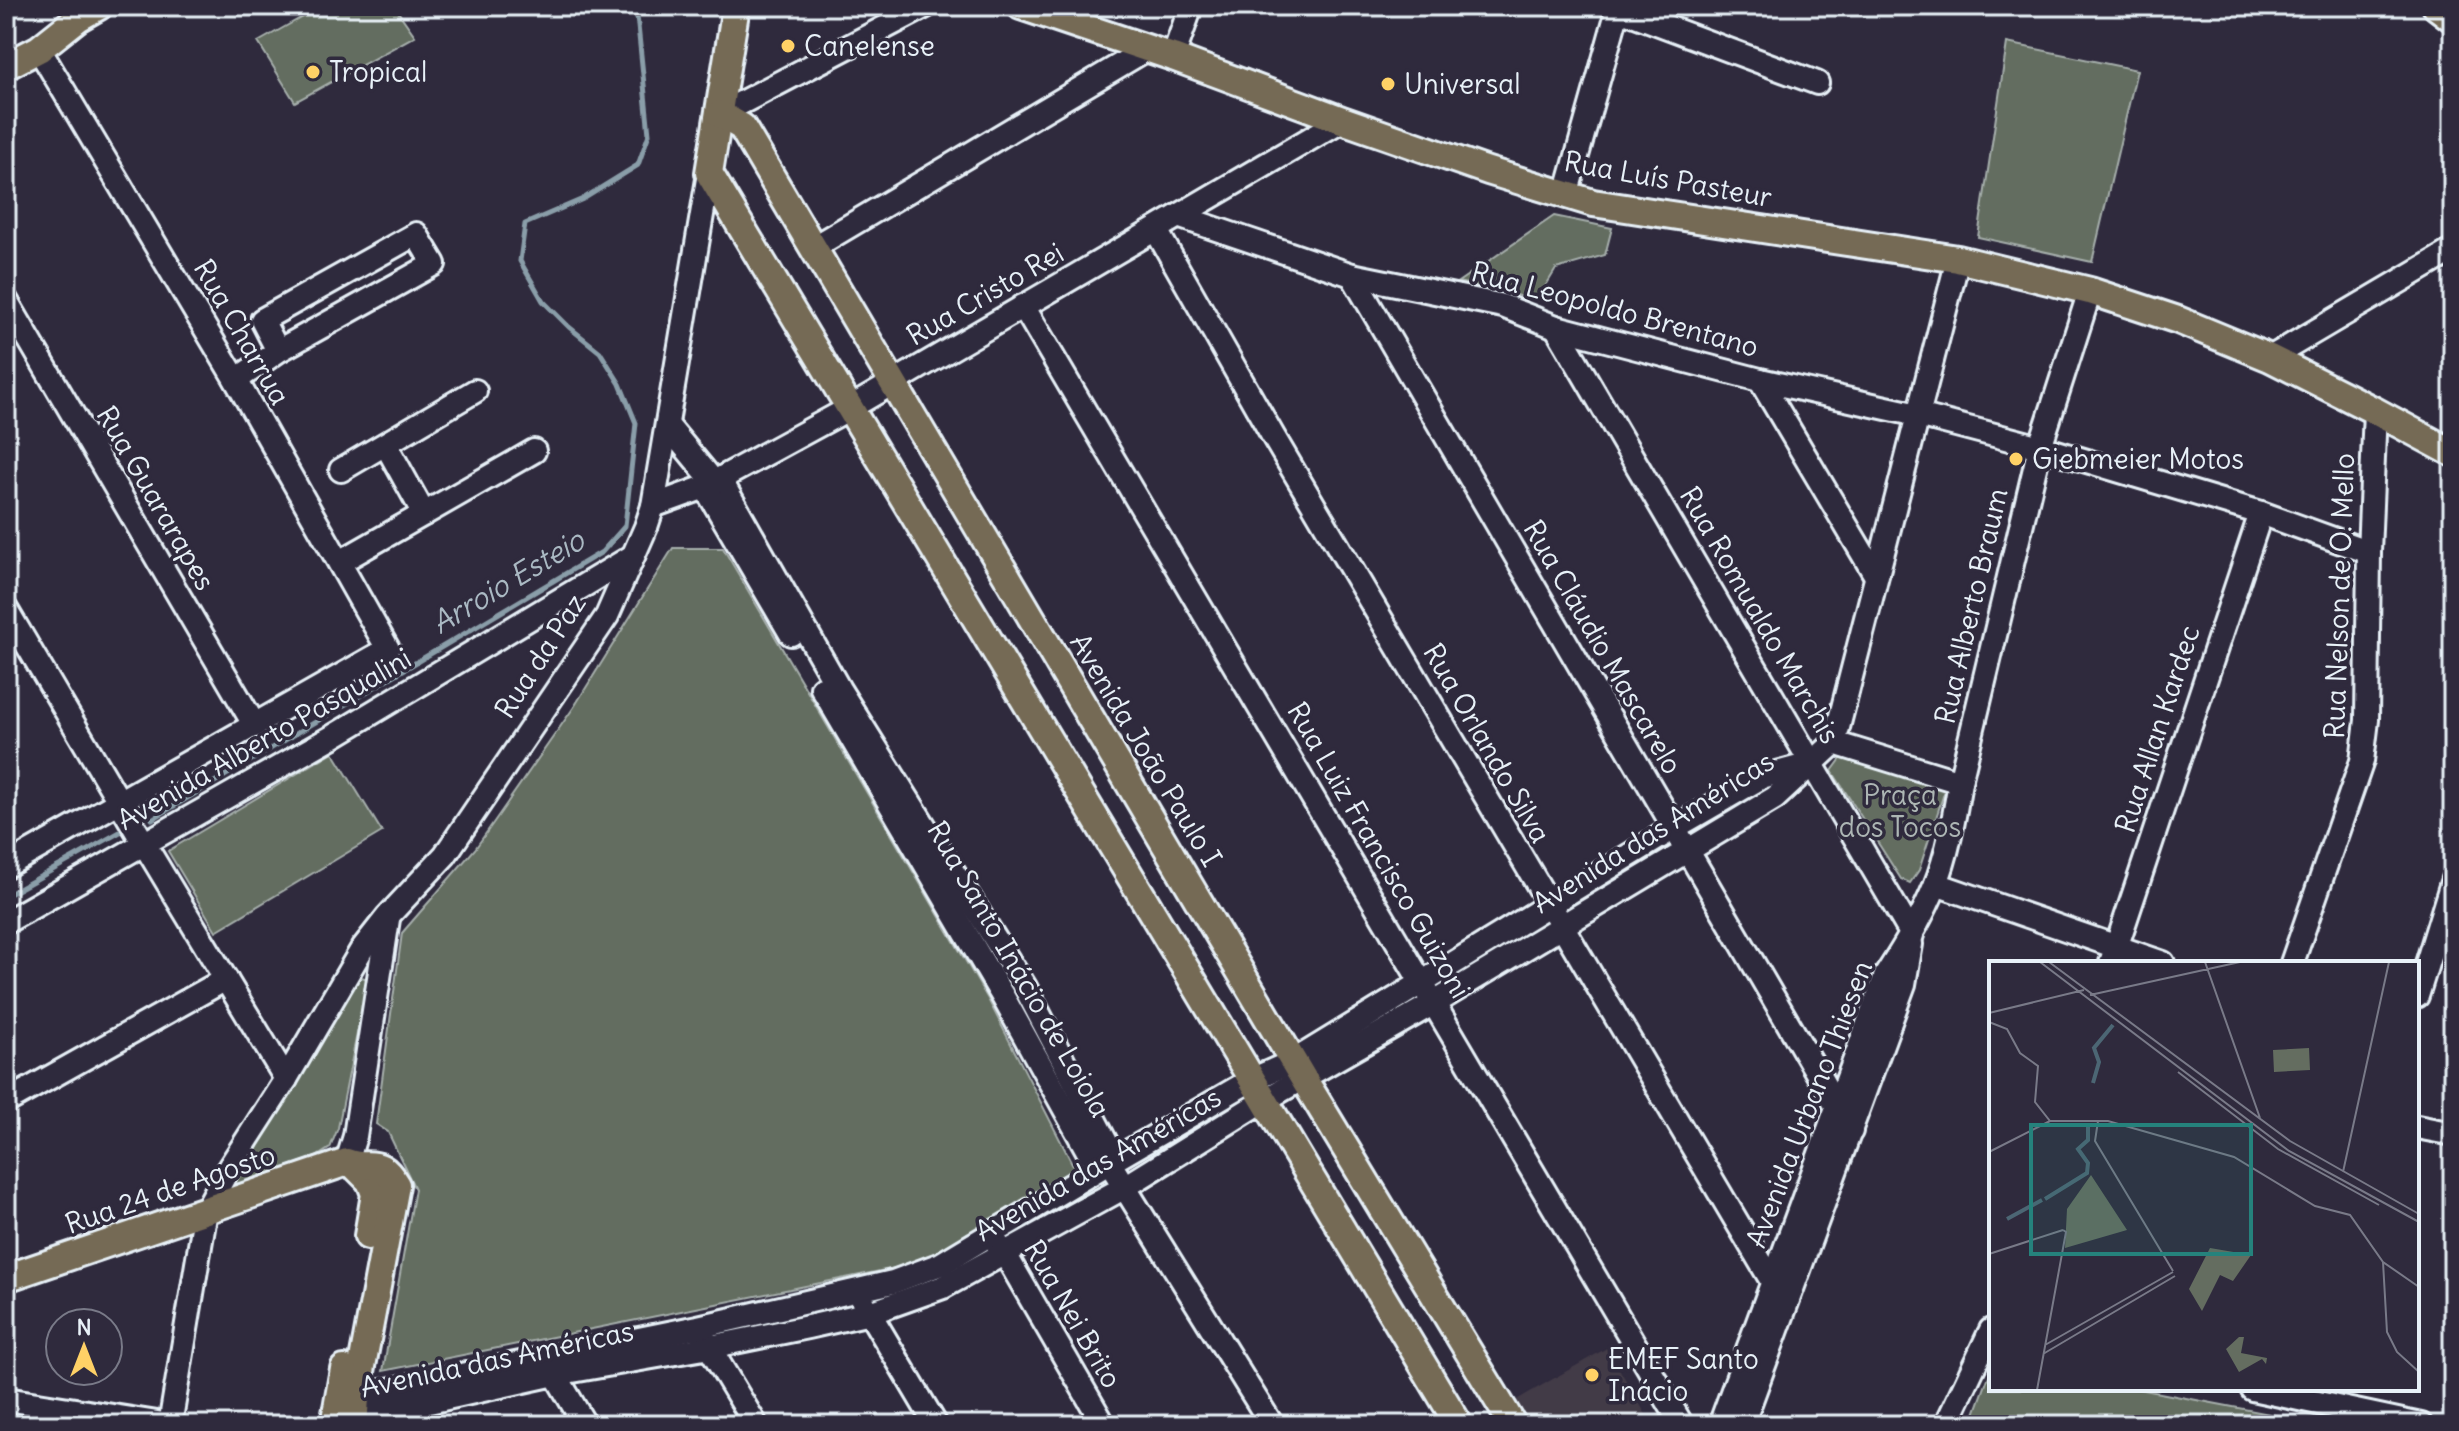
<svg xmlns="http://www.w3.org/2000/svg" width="2459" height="1431" viewBox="0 0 2459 1431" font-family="Delius,sans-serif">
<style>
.built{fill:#433b47}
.green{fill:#646d60;stroke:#a6afac;stroke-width:2}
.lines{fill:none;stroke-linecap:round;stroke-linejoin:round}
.stream{stroke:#8a9ea9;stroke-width:5}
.minor-casing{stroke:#e8f1f8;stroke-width:28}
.major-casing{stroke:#e8f1f8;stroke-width:32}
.minor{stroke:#2f2a3d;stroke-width:22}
.major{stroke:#756a55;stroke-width:26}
.poi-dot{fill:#ffd166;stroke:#2f2a3d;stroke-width:3}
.labels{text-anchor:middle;stroke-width:7;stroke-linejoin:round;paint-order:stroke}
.poi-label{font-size:28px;fill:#e8f1f8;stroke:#2f2a3d;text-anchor:start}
.street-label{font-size:28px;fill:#e8f1f8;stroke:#2f2a3d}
.park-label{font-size:28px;fill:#adb6b4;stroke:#2f2a3d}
.water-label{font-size:30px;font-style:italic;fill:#aab9c3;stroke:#2f2a3d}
.inset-river{fill:none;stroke:#4c6674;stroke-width:4}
.inset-road{fill:none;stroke:#797a88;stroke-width:2}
.view{fill:#25827c;fill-opacity:0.15;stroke:#25827c;stroke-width:4}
.inset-edge{fill:none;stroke:#e8f1f8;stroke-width:4}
</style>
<rect width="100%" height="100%" fill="#2f2a3d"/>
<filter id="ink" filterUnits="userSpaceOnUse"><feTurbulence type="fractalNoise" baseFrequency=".0125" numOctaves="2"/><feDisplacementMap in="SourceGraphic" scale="16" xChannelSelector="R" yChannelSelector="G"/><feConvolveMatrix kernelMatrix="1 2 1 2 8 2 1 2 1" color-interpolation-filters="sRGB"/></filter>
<g filter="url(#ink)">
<path class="built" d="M1607,1348L1652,1425H1526L1513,1402Z"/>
<g class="green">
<path d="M322,6H394L415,36L295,102L258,42Z"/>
<path d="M2007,43L2137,70L2092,262L1978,237Z"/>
<path d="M1554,216L1612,228L1605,255L1556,269L1537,300L1458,282Z"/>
<path d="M673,548H723L988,999L1076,1171L915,1264L383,1371L415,1189L388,1132L376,1124L402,933L475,849L574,707Z"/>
<path d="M333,752L382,832L216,931L168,851Z"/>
<path d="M1843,756L1946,787L1919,870L1910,883L1901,879L1832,771Z"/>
<path d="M358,976L368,979L338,1128L330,1148L316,1157L222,1190C275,1124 316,1049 358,976Z"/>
<path d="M1991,1370V1389H2139L2327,1425H1971Z"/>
</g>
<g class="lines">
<g class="stream">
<path d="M152,819L602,552L625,526L636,423L620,384L600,352L569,327L543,301L520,261L525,224L583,199L638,165L649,134L636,6"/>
<path d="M6,896L120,832"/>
</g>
<defs>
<g id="minor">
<path d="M1611,6L1817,83"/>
<path d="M1173,57L1191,6"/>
<path d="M720,114L926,6"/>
<path d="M1566,195L1619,6"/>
<path d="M1178,216L1352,275L1503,306L1556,327L1760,380L1918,415L2040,447L2261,513L2369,552"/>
<path d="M1156,230L1273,436L1773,1283"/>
<path d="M814,247L1147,49"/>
<path d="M1352,275L1851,1131"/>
<path d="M6,300L255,726"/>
<path d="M1023,306L1682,1425"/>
<path d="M1556,327L1912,935"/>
<path d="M2270,358L2453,250"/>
<path d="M236,380L278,351L434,264L416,234L262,320L278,351"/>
<path d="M1760,380L1876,576"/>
<path d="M667,425L714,482"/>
<path d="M386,445L424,514"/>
<path d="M341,470L475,391"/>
<path d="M720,479L839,689L1025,987L1107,1144L1109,1162L1272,1425"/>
<path d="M705,487L791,634"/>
<path d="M653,506L705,487L850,408L1342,120"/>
<path d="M340,562L534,451"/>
<path d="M6,609L140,837L286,1079"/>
<path d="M822,688L1002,995L1089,1153L1109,1162"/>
<path d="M1834,743L1960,782"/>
<path d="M6,866L388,649L236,380L39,49"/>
<path d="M1936,884L2163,963"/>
<path d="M6,922L332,737L633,556"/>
<path d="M2111,963L2261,513"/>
<path d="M2292,963L2362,761L2367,720L2369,552L2375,411"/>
<path d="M2417,996L2453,879"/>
<path d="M6,1102L226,979"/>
<path d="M2417,1127L2453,1134"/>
<path d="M347,1162L355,1136L388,919"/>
<path d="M998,1245L1005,1254L1104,1425"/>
<path d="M863,1302L936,1425"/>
<path d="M702,1335L756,1425"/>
<path d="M548,1362L585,1425"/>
<path d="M2252,1389L2421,1425"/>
<path d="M6,1399L170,1425"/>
<path d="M343,1399L698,1327L893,1282L941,1264L1100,1168L1251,1080L1294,1061L1674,828L1762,777L1806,765"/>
<path d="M339,1422L555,1374L710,1347L808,1327L870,1313L943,1287L1125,1187L1263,1101L1434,1003L1775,798L1834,743L1958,259"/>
<path d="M170,1425L206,1210L227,1171L286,1079L362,949L388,916L445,855L607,616L646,527L653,506L709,173"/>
<path d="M1720,1425L1886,975C1905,946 1922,918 1935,886C1948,854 1954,817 1960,782L2040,447L2090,291"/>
<path d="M1742,1425L1904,984L1911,944"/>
<path d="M1946,1425L1991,1330"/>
</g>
<g id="major">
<path d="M736,6L709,173L1459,1425"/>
<path d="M1021,6L1173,57L1342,120L1488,171L1593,203L1958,259L2090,291L2178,320L2270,358L2375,411L2453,453"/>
<path d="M2436,6L2453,19"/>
<path d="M6,66L39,49L78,18L99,6"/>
<path d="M720,114L742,127L1303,1078L1513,1425"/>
<path d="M354,1165L370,1181L375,1194L368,1236"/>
<path d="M6,1278L347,1162C370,1171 379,1155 396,1185L356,1398L354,1425"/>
<path d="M334,1425L344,1369"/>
</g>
</defs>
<use href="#minor" class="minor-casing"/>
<use href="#major" class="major-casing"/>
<use href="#minor" class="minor"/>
<use href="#major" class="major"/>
</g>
</g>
<g class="poi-dot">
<circle cx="788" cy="46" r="8"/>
<circle cx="313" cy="72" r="8"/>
<circle cx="1388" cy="84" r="8"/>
<circle cx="2016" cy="459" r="8"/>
<circle cx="1592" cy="1375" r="8"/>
</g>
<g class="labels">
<g class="poi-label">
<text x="804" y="56">Canelense</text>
<text x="329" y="82">Tropical</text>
<text x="1404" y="94">Universal</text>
<text x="2032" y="469">Giebmeier Motos</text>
<text x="1608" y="1369">EMEF Santo<tspan x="1608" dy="32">Inácio</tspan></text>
</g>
<g class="street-label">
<text transform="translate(1668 179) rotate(10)" y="10">Rua Luís Pasteur</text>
<text transform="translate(985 294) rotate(-30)" y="10">Rua Cristo Rei</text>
<text transform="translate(1615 309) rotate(15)" y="10">Rua Leopoldo Brentano</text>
<text transform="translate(242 332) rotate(60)" y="10">Rua Charrua</text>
<text transform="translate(156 498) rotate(60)" y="10">Rua Guararapes</text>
<text transform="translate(2339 596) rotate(-88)" y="10">Rua Nelson de O. Mello</text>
<text transform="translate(1971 606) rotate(-77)" y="10">Rua Alberto Braum</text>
<text transform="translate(1760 615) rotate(60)" y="10">Rua Romualdo Marchis</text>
<text transform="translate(1603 647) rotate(60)" y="10">Rua Cláudio Mascarelo</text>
<text transform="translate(540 656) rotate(-57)" y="10">Rua da Paz</text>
<text transform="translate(2157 729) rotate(-72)" y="10">Rua Allan Kardec</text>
<text transform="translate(264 739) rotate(-30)" y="10">Avenida Alberto Pasqualini</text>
<text transform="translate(1487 743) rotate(60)" y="10">Rua Orlando Silva</text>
<text transform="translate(1146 750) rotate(59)" y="10">Avenida João Paulo I</text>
<text transform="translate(1653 832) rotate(-32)" y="10">Avenida das Américas</text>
<text transform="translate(1379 850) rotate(60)" y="10">Rua Luiz Francisco Guizoni</text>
<text transform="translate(1019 969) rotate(60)" y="10">Rua Santo Inácio de Loiola</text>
<text transform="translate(1809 1104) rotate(-69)" y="10">Avenida Urbano Thiesen</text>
<text transform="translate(1098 1164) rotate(-30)" y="10">Avenida das Américas</text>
<text transform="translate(170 1189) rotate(-19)" y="10">Rua 24 de Agosto</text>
<text transform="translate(1073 1314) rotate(60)" y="10">Rua Nei Brito</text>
<text transform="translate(497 1359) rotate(-12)" y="10">Avenida das Américas</text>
</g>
<g class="park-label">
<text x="1900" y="805">Praça<tspan x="1900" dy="32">dos Tocos</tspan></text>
</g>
<g class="water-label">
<text transform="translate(508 582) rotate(-31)" y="10">Arroio Esteio</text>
</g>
</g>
<g transform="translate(1989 961)">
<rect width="430" height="430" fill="#2f2a3d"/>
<path d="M320,87L321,109L285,111L284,89ZM102,214L138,269L76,287L78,248ZM221,287L262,294L244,320L231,314L213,350L200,328ZM250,376H255L252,392L278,397L277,403L273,398L250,411L237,388Z" fill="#646d60"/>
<path class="inset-river" d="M104,122L110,101L105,87L124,64M56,238L98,212L99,202L89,188L99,179V164M18,258L53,239"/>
<path class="inset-road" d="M51,1L300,190L430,261M60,1L301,180L430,253M216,1L271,157M101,34L251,1M0,52L95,29M0,61L18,68L31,92L49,105L46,141L61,160H119L245,196L326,245L361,254L394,301L430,326M189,111L289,188L390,244M109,160L106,180L184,310M0,191L61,160M354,211L400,1M0,293L74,269M394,301L398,371L408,391L430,411M56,384L184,311M54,393L186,315M48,429L77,271L74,269"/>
<path class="view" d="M42,164H262V293H42Z"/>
<rect width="430" height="430" class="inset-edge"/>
</g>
<rect width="2459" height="1431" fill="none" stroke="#2f2a3d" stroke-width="32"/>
<rect x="16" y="16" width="2427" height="1399" fill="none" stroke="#e8f1f8" stroke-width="3" filter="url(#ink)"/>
<g transform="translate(84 1347)"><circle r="38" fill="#2f2a3d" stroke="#797a88" stroke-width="2"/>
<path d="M0-6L14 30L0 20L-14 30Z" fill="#ffd166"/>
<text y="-12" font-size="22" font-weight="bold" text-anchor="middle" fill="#e8f1f8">N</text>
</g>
</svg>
